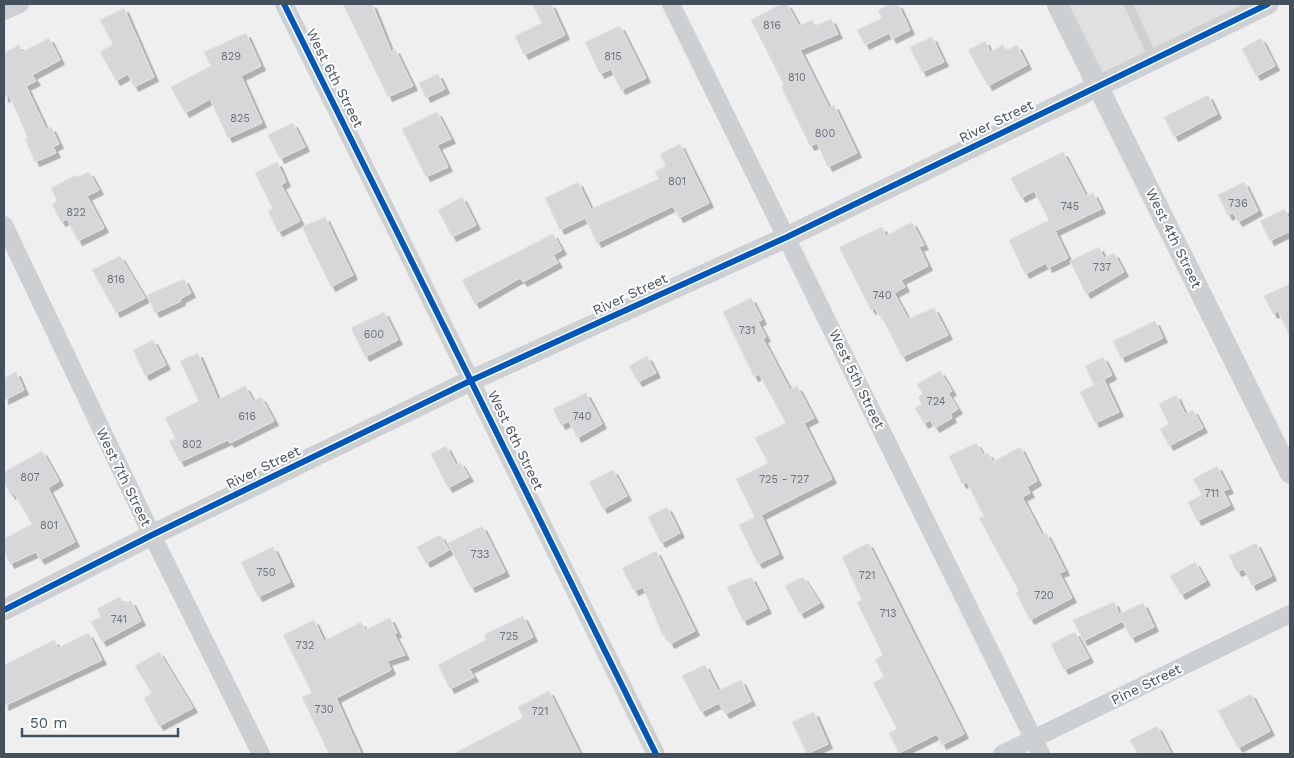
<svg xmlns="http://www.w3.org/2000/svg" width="1294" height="758" viewBox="0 0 1294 758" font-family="'Work Sans',sans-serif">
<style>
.education{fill:#e1e0e1}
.building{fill:#d7d7d9;stroke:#e1e1e2;filter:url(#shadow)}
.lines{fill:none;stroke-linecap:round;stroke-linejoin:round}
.service{stroke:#cdd0d3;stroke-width:9}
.minor{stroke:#cdd0d3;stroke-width:18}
.tertiary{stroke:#cdd0d3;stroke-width:21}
.cycleway-casing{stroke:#fff;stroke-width:9}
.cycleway{stroke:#0057b8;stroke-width:6}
.labels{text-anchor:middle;stroke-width:4;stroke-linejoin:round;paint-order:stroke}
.number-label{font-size:11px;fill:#6b737d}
.street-label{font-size:14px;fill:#45505d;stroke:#fff}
</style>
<defs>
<filter id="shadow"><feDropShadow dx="4.5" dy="4.5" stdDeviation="0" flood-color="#0004"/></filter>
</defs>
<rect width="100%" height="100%" fill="#f0efef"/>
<path class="education" d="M1057,4H1268L1098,86Z"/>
<g class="building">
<path d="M343,4H372L391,51L395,49L413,86L388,97Z"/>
<path d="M532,4H551L565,35L524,55L515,36L542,23Z"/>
<path d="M781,4H787L799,26L812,20L815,26L831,19L838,34L800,50L829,108L834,105L857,153L828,167L817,143L810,146L781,86L784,85L751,20Z"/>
<path d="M891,4H898L910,30L892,39L889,33L865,45L857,30L882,18L878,10Z"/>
<path d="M124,8L154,77L134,87L128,74L116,81L100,52L113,44L100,20Z"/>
<path d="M620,26L646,78L621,90L611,69L600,74L585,42Z"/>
<path d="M246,33L261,66L241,76L262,123L228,138L210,99L185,113L171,87L211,66L204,52Z"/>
<path d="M932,37L944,62L922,72L910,47Z"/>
<path d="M49,38L60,60L32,75L36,81L26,86L46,129L51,127L59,144L53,147L56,153L35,162L25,139L28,138L9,95L4,98V53L19,45L22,52Z"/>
<path d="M1261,38L1275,66L1256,76L1242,49Z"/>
<path d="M985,41L990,52L1003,45L1006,51L1017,45L1027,65L988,86L968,50Z"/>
<path d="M438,74L445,89L426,98L419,83Z"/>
<path d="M1208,95L1217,114L1174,137L1164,117Z"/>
<path d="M437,112L451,139L437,145L448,167L426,177L402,129Z"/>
<path d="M293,123L305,147L280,159L268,135Z"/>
<path d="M680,144L709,203L679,218L673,206L597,243L585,218L560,230L545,198L578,182L591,209L659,179L655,172L666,166L660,154Z"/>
<path d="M1063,152L1086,196L1093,193L1101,209L1055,231L1068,258L1048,268L1046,263L1025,274L1009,240L1049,220L1034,191L1021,198L1011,178Z"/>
<path d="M277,162L286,182L281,185L300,221L278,232L268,211L273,209L255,173Z"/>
<path d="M89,172L99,190L87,196L104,228L78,241L67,219L61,222L52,204L57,201L51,188L76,175L78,177Z"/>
<path d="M1244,182L1258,211L1238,222L1233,213L1228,216L1218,195Z"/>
<path d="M462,197L476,225L452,237L438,210Z"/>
<path d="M1284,209L1290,221V231L1270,241L1260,221Z"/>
<path d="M325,217L353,275L331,287L302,227Z"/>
<path d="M912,222L924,245L919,247L928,266L901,280L905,287L894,293L908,319L934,308L948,335L902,357L881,315L879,316L875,308L871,310L839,247L882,227L886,236Z"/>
<path d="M553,234L562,250L553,255L558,263L523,282L520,278L475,304L462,280Z"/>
<path d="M1099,247L1104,258L1114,253L1124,272L1086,294L1070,261Z"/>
<path d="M120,256L145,298L116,313L92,270Z"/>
<path d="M184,279L191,293L180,299L181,301L155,313L147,295Z"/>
<path d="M1290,284V337L1278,311L1273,314L1264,296Z"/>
<path d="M751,298L762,320L758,322L766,337L763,339L790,390L797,386L814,418L804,423L832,479L761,515L779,554L758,564L739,525L755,517L736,479L768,463L755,438L786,423L759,374L754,377L723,312Z"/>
<path d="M384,312L398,340L365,357L351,328Z"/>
<path d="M1155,321L1163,338L1121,358L1113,341Z"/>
<path d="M153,340L166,365L145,376L133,350Z"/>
<path d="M198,353L218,400L245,386L253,401L261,397L274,421L230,443L228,440L180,462L169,441L176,439L165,418L199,401L180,361Z"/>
<path d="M647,356L656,373L638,382L629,366Z"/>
<path d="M1103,357L1112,375L1094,385L1085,366Z"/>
<path d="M940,371L952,391L948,393L958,409L950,414L952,418L935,428L930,420L924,424L915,408L922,404L918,397L923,394L917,384Z"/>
<path d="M16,372L24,390L4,400V378Z"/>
<path d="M1104,380L1119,412L1095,423L1080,392Z"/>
<path d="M586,393L602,424L577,438L569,421L561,425L553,409Z"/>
<path d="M1176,395L1185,414L1193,410L1203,428L1169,446L1160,429L1169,424L1159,404Z"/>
<path d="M976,443L983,455L988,453L993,462L1020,447L1037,481L1027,487L1030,493L1022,497L1042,535L1046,533L1065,571L1059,573L1072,598L1030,620L1016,593L1019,591L979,518L984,517L967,482L962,484L949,456Z"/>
<path d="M446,446L456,465L460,462L469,477L448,488L431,454Z"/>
<path d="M42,451L59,481L48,488L75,542L40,560L36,552L10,564L4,551V539L32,524L14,493L11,495L4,482V472Z"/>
<path d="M1217,466L1229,489L1223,491L1230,505L1197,521L1188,502L1202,495L1193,479Z"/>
<path d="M613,470L627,496L603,509L589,482Z"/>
<path d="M667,507L680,533L661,543L648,517Z"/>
<path d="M482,526L505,572L471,588L448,543Z"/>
<path d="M440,535L449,550L426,563L417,547Z"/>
<path d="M868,543L964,734L942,745L937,734L899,753L889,733L897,729L873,683L884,677L875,660L883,655L857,602L862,600L842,557Z"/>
<path d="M1256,543L1272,576L1252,586L1244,569L1237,572L1229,556Z"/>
<path d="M273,547L290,582L258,597L241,562Z"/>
<path d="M656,551L695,631L670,644L665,634L663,636L643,587L634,591L622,568Z"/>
<path d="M1195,562L1206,581L1181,595L1170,576Z"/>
<path d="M751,577L767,609L743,621L727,587Z"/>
<path d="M803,577L820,603L800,614L785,586Z"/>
<path d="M120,597L124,604L131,601L141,621L102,642L91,622L101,617L97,609Z"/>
<path d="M1114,602L1119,614L1143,603L1154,627L1131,638L1121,618L1123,621L1083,641L1073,620Z"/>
<path d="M523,616L533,637L469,669L474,677L450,689L438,665L486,640L484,635Z"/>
<path d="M390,618L397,633L394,634L405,655L387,661L391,670L336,698L361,754H329L302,697L312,693L283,635L314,620L324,641L361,622L365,630Z"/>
<path d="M1075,632L1089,658L1064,670L1051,644Z"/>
<path d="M88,633L102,660L4,706V665L54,640L58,648Z"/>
<path d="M159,652L193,708L159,726L144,698L152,693L135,666Z"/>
<path d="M705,665L718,691L741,680L751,701L725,714L719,703L701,712L682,676Z"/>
<path d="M549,691L580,754H453L523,718L518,707Z"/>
<path d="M1251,694L1270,731L1238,748L1218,711Z"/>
<path d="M814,712L828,744L807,754L792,722Z"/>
<path d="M1157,726L1171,754H1138L1130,740Z"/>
</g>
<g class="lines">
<path class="service" d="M1128,4L1154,59"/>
<g class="minor">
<path d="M284,4L656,754"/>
<path d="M671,4L1041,754"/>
<path d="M4,11L20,4"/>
<path d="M4,225L152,535L261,754"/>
<path d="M1002,754L1290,614"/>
</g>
<g class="tertiary">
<path d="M1057,4L1290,473"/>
<path d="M4,610L152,535L472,380L787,237L1268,4"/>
</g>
<defs>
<g id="cycleway">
<path d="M284,4L656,754"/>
<path d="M4,610L152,535L472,380L787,237L1268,4"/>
</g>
</defs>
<use href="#cycleway" class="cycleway-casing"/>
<use href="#cycleway" class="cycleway"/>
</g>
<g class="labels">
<g class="number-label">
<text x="772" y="29">816</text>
<text x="231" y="60">829</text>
<text x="613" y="60">815</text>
<text x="797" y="81">810</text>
<text x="240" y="122">825</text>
<text x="825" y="137">800</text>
<text x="677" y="185">801</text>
<text x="1238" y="207">736</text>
<text x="1070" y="210">745</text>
<text x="76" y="216">822</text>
<text x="1102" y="271">737</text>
<text x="116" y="283">816</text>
<text x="882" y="299">740</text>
<text x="747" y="334">731</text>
<text x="374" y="338">600</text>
<text x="936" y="405">724</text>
<text x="247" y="420">616</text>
<text x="582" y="420">740</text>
<text x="192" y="448">802</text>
<text x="30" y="481">807</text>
<text x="784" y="483">725 - 727</text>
<text x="1212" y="497">711</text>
<text x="49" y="529">801</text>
<text x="480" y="558">733</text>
<text x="266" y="576">750</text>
<text x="867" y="579">721</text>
<text x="1044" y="599">720</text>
<text x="888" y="617">713</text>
<text x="119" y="623">741</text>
<text x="509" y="640">725</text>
<text x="305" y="649">732</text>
<text x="324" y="713">730</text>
<text x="540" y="715">721</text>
</g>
<g class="street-label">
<text transform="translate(335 78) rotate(63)" y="5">West 6th Street</text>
<text transform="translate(996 121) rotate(-26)" y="5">River Street</text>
<text transform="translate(1174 238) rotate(64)" y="5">West 4th Street</text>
<text transform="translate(630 294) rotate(-25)" y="5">River Street</text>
<text transform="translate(857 379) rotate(64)" y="5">West 5th Street</text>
<text transform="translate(516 440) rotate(64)" y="5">West 6th Street</text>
<text transform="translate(263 467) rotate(-26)" y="5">River Street</text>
<text transform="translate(124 477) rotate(64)" y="5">West 7th Street</text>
<text transform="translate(1146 684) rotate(-26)" y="5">Pine Street</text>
</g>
</g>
<rect width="1294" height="758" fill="none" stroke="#45505d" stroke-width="10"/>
<path d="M22 728v8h156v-8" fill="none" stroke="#45505d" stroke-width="2.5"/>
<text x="30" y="728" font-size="15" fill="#45505d" stroke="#ffffff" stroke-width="4" paint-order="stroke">50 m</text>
</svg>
